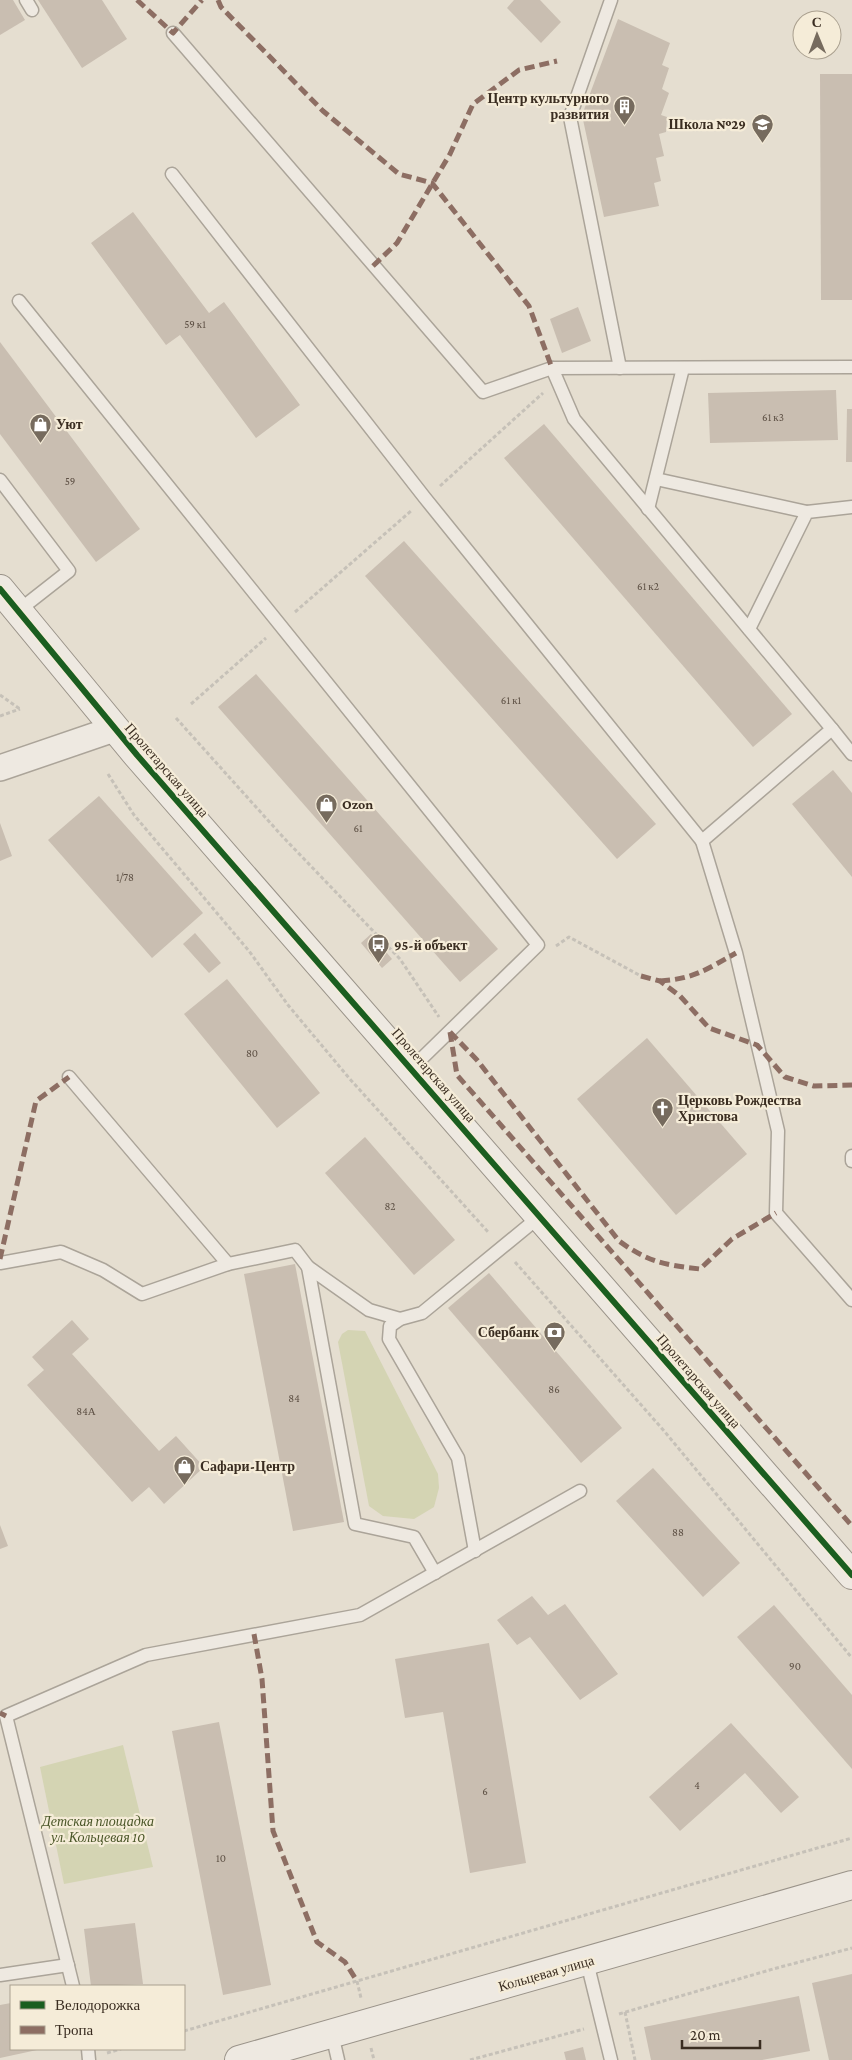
<svg xmlns="http://www.w3.org/2000/svg" width="852" height="2060" viewBox="0 0 852 2060" font-family="'Crimson Pro',serif">
<style>
.green{fill:#d4d4b3}
.building{fill:#c9beb1}
.lines{fill:none;stroke-linecap:round;stroke-linejoin:round}
.lane-casing{stroke:#aba499;stroke-width:15}
.street-casing{stroke:#aba499;stroke-width:28}
.secondary-casing{stroke:#9a9389;stroke-width:30}
.path{stroke:#c6c1b8;stroke-width:3;stroke-dasharray:4 2.5;stroke-linecap:butt}
.lane{stroke:#eee9e1;stroke-width:12}
.street{stroke:#eee9e1;stroke-width:25}
.secondary{stroke:#eee9e1;stroke-width:28}
.quiet{stroke:#8d6e63;stroke-width:5;stroke-dasharray:10 5;stroke-linecap:butt}
.cycleway-casing{stroke:#f5ecd8;stroke-width:9}
.cycleway{stroke:#1b5e20;stroke-width:6}
.labels{text-anchor:middle;stroke-width:4.5;stroke-linejoin:round;paint-order:stroke}
.number-label{font-size:11px;fill:#5e5145}
.poi-label{font-size:14px;font-weight:bold;fill:#3a2d21;stroke:#f5ecd8;text-anchor:start}
.street-label{font-size:14px;fill:#3a2d21;stroke:#f5ecd8}
.park-label{font-size:14px;font-style:italic;fill:#4a5628;stroke:#f5ecd8}
</style>
<rect width="100%" height="100%" fill="#e5ded0"/>
<g class="green">
<path d="M348,1330L365,1331L438,1474L439,1488L434,1507L414,1519L383,1516L369,1506L338,1342L342,1334Z"/>
<path d="M123,1745L153,1867L64,1884L40,1767Z"/>
</g>
<g class="building">
<path d="M0,0H13L25,20L0,35Z"/>
<path d="M38,0H102L127,39L82,68Z"/>
<path d="M514,0H540L561,22L541,43L507,8Z"/>
<path d="M618,19L670,43L662,65L669,68L662,89L669,93L661,115L667,117L666,132L659,134L664,156L656,158L661,181L654,183L659,206L604,217L582,115Z"/>
<path d="M820,74H852V300H821Z"/>
<path d="M133,212L209,313L224,302L300,405L256,438L180,335L166,345L91,243Z"/>
<path d="M578,307L591,341L562,353L550,319Z"/>
<path d="M0,342L140,529L96,562L0,434Z"/>
<path d="M836,390L838,440L710,443L708,393Z"/>
<path d="M847,409H852V462H846Z"/>
<path d="M544,424L792,714L753,747L504,458Z"/>
<path d="M404,541L656,824L617,859L365,576Z"/>
<path d="M256,674L498,949L460,982L218,707Z"/>
<path d="M833,770L852,793V877L792,804Z"/>
<path d="M99,796L203,913L152,958L48,840Z"/>
<path d="M0,823L12,856L0,861Z"/>
<path d="M195,933L221,963L209,973L183,944Z"/>
<path d="M371,934L392,959L382,968L361,943Z"/>
<path d="M227,979L320,1093L277,1128L184,1014Z"/>
<path d="M647,1038L747,1154L676,1215L577,1099Z"/>
<path d="M365,1137L455,1240L414,1275L325,1173Z"/>
<path d="M295,1264L344,1522L293,1531L244,1274Z"/>
<path d="M489,1273L622,1428L581,1463L448,1308Z"/>
<path d="M72,1320L89,1339L72,1354L159,1451L176,1436L204,1467L164,1504L149,1487L132,1502L27,1385L44,1370L32,1357Z"/>
<path d="M653,1468L740,1563L703,1597L616,1501Z"/>
<path d="M0,1525L8,1546L0,1549Z"/>
<path d="M532,1596L548,1615L565,1604L618,1674L580,1700L530,1637L517,1645L497,1620Z"/>
<path d="M774,1605L852,1695V1769L737,1637Z"/>
<path d="M489,1643L526,1863L470,1873L443,1712L405,1718L395,1659Z"/>
<path d="M219,1722L271,1985L223,1995L172,1731Z"/>
<path d="M731,1723L799,1797L781,1813L745,1773L680,1831L649,1797Z"/>
<path d="M135,1923L143,1984L91,1986L84,1929Z"/>
<path d="M852,1974V2060H829L812,1983Z"/>
<path d="M799,1996L810,2051L762,2060H651L644,2027Z"/>
<path d="M11,2003V2049L37,2050L0,2058V2005Z"/>
<path d="M583,2047L586,2060H566L564,2052Z"/>
</g>
<g class="lines">
<defs>
<g id="lane">
<path d="M26,0L32,10"/>
<path d="M611,0L570,117L620,368"/>
<path d="M173,33L483,392L552,368"/>
<path d="M172,174L425,498L702,841"/>
<path d="M19,301L538,945L412,1068"/>
<path d="M852,367L552,368L574,419L832,729L702,841L736,953L778,1131L776,1213L852,1300"/>
<path d="M656,479L807,512"/>
<path d="M0,480L69,571L18,611"/>
<path d="M648,509L683,368"/>
<path d="M749,629L807,512L852,507"/>
<path d="M832,729L852,754"/>
<path d="M69,1077L228,1264"/>
<path d="M852,1156V1161"/>
<path d="M0,1263L61,1252L103,1270L142,1294L228,1264L295,1250L308,1267"/>
<path d="M400,1319L369,1310L308,1267L355,1524L414,1537L435,1573"/>
<path d="M475,1551L458,1458L389,1339L390,1326L400,1319L422,1313L539,1217"/>
<path d="M587,1962L611,2060"/>
<path d="M0,1975L68,1965"/>
<path d="M73,1986L6,1716L146,1655L360,1615L580,1491"/>
<path d="M332,2034L338,2060"/>
<path d="M88,2049L89,2060"/>
</g>
<path id="street" d="M0,768L114,729"/>
<g id="secondary">
<path d="M0,589L137,755L852,1575"/>
<path d="M239,2060L852,1885"/>
</g>
</defs>
<use href="#lane" class="lane-casing"/>
<use href="#street" class="street-casing"/>
<use href="#secondary" class="secondary-casing"/>
<g class="path">
<path d="M440,486L543,393"/>
<path d="M295,612L411,511"/>
<path d="M0,695L20,709"/>
<path d="M191,704L266,638"/>
<path d="M0,716L20,709"/>
<path d="M176,718L283,837L400,959L439,1017"/>
<path d="M108,774L134,815L249,951L288,1005L349,1078L489,1233"/>
<path d="M556,946L569,937L641,976"/>
<path d="M515,1262L665,1432L852,1658"/>
<path d="M357,1981L361,1998"/>
<path d="M625,2012L635,2060"/>
<path d="M619,2014L773,1969L852,1948"/>
<path d="M184,2031L852,1838"/>
<path d="M371,2048L374,2060"/>
<path d="M107,2053L121,2049"/>
<path d="M470,2060L584,2029"/>
</g>
<use href="#lane" class="lane"/>
<use href="#street" class="street"/>
<use href="#secondary" class="secondary"/>
<g class="quiet">
<path d="M137,0L173,33L202,0"/>
<path d="M218,0L221,7L323,111L399,174L432,183L529,306L552,368"/>
<path d="M373,266L397,243L450,154L473,104L519,70L557,61"/>
<path d="M641,976L660,981L680,996L709,1028L757,1045L785,1077L814,1086L852,1085"/>
<path d="M660,981C694,979 707,969 736,953"/>
<path d="M450,1032L457,1075L852,1526"/>
<path d="M450,1032L477,1060L619,1241C648,1262 665,1265 700,1269L732,1239L776,1213"/>
<path d="M0,1259L36,1101L69,1077"/>
<path d="M254,1634L262,1679L273,1831L317,1942L345,1962L357,1981"/>
<path d="M0,1713L6,1716"/>
</g>
<defs>
<path id="cycleway" d="M0,589L137,755L852,1575"/>
</defs>
<use href="#cycleway" class="cycleway-casing"/>
<use href="#cycleway" class="cycleway"/>
</g>
<defs>
<symbol id="building-pin" viewBox="-11 -11 22 30"><path d="M0 17L-7.5 6A9.5 9.5 0 1 1 7.5 6Z" fill="#766b5e" stroke="#f5ecd8"/><path d="M-4-6H4V6H1V3H-1V6H-4ZM-2.5-4.3h1.7v1.8h-1.7ZM.8-4.3h1.7v1.8H.8ZM-2.5-1h1.7V.8h-1.7ZM.8-1h1.7V.8H.8Z" fill="#fff"/></symbol>
<symbol id="school-pin" viewBox="-11 -11 22 30"><path d="M0 17L-7.5 6A9.5 9.5 0 1 1 7.5 6Z" fill="#766b5e" stroke="#f5ecd8"/><path d="M0-5L7-2L0 1L-7-2ZM-4 1L0 2.5L4 1V4Q0 6-4 4Z" fill="#fff"/></symbol>
<symbol id="shop-pin" viewBox="-11 -11 22 30"><path d="M0 17L-7.5 6A9.5 9.5 0 1 1 7.5 6Z" fill="#766b5e" stroke="#f5ecd8"/><path d="M-5-2.5h2.3a2.7 3.5 0 0 1 5.4 0H5L5.5 6h-11ZM-1.5-2.5h3a1.5 2.3 0 0 0-3 0Z" fill="#fff"/></symbol>
<symbol id="bus-pin" viewBox="-11 -11 22 30"><path d="M0 17L-7.5 6A9.5 9.5 0 1 1 7.5 6Z" fill="#766b5e" stroke="#f5ecd8"/><path d="M-5-6H5V4H4V6H2V4H-2V6H-4V4H-5ZM-3.5-4V0h7V-4ZM-3.5 1.2v1.5H-2V1.2ZM2 1.2v1.5H3.5V1.2Z" fill="#fff"/></symbol>
<symbol id="church-pin" viewBox="-11 -11 22 30"><path d="M0 17L-7.5 6A9.5 9.5 0 1 1 7.5 6Z" fill="#766b5e" stroke="#f5ecd8"/><path d="M-1.2-6h2.4v3.5h3.3v2.4h-3.3V6h-2.4V-.1h-3.3v-2.4h3.3Z" fill="#fff"/></symbol>
<symbol id="bank-pin" viewBox="-11 -11 22 30"><path d="M0 17L-7.5 6A9.5 9.5 0 1 1 7.5 6Z" fill="#766b5e" stroke="#f5ecd8"/><path d="M-6-4H6V4H-6ZM0-2.3a2.3 2.3 0 1 0 0 4.6a2.3 2.3 0 1 0 0-4.6Z" fill="#fff"/></symbol>
</defs>
<g fill-rule="evenodd">
<use href="#building-pin" x="612" y="94" width="25" height="34"/>
<use href="#school-pin" x="750" y="112" width="25" height="34"/>
<use href="#shop-pin" x="28" y="412" width="25" height="34"/>
<use href="#shop-pin" x="314" y="792" width="25" height="34"/>
<use href="#bus-pin" x="366" y="932" width="25" height="34"/>
<use href="#church-pin" x="650" y="1096" width="25" height="34"/>
<use href="#bank-pin" x="542" y="1320" width="25" height="34"/>
<use href="#shop-pin" x="172" y="1454" width="25" height="34"/>
</g>
<g class="labels">
<g class="number-label">
<text x="195" y="328">59 к1</text>
<text x="773" y="421">61 к3</text>
<text x="70" y="485">59</text>
<text x="648" y="590">61 к2</text>
<text x="511" y="704">61 к1</text>
<text x="358" y="832">61</text>
<text x="125" y="881">1/78</text>
<text x="252" y="1057">80</text>
<text x="390" y="1210">82</text>
<text x="554" y="1393">86</text>
<text x="294" y="1402">84</text>
<text x="86" y="1415">84А</text>
<text x="678" y="1536">88</text>
<text x="795" y="1670">90</text>
<text x="697" y="1789">4</text>
<text x="485" y="1795">6</text>
<text x="221" y="1862">10</text>
</g>
<g class="poi-label">
<text x="609" y="103" text-anchor="end">Центр культурного<tspan x="609" dy="16">развития</tspan></text>
<text x="746" y="129" text-anchor="end">Школа №29</text>
<text x="56" y="429">Уют</text>
<text x="342" y="809">Ozon</text>
<text x="394" y="950">95-й объект</text>
<text x="678" y="1105">Церковь Рождества<tspan x="678" dy="16">Христова</tspan></text>
<text x="539" y="1337" text-anchor="end">Сбербанк</text>
<text x="200" y="1471">Сафари-Центр</text>
</g>
<g class="street-label">
<text transform="translate(167 770) rotate(49)" y="5">Пролетарская улица</text>
<text transform="translate(434 1075) rotate(49)" y="5">Пролетарская улица</text>
<text transform="translate(699 1381) rotate(49)" y="5">Пролетарская улица</text>
<text transform="translate(546 1973) rotate(-16)" y="5">Кольцевая улица</text>
</g>
<g class="park-label">
<text x="98" y="1826">Детская площадка<tspan x="98" dy="16">ул. Кольцевая 10</tspan></text>
</g>
</g>
<rect x="10" y="1985" width="175" height="65" fill="#f5ecd8" stroke="#aaa08f"/>
<rect x="20" y="2001" width="25" height="8" fill="#1b5e20" stroke="#aaa08f"/>
<text x="55" y="2010" font-size="15" fill="#3a2d21">Велодорожка</text>
<rect x="20" y="2026" width="25" height="8" fill="#8d6e63" stroke="#aaa08f"/>
<text x="55" y="2035" font-size="15" fill="#3a2d21">Тропа</text>
<g transform="translate(817 35) rotate(359)"><circle r="24" fill="#f5ecd8" stroke="#aaa08f"/>
<path d="M0-4L9 19L0 12L-9 19Z" fill="#766b5e"/>
<text y="-8" font-size="14" font-weight="bold" text-anchor="middle" fill="#3a2d21">С</text>
</g>
<path d="M682 2040v8h78v-8" fill="none" stroke="#3a2d21" stroke-width="2.5"/>
<text x="690" y="2040" font-size="15" fill="#3a2d21" stroke="#f5ecd8" stroke-width="4" paint-order="stroke">20 m</text>
</svg>
